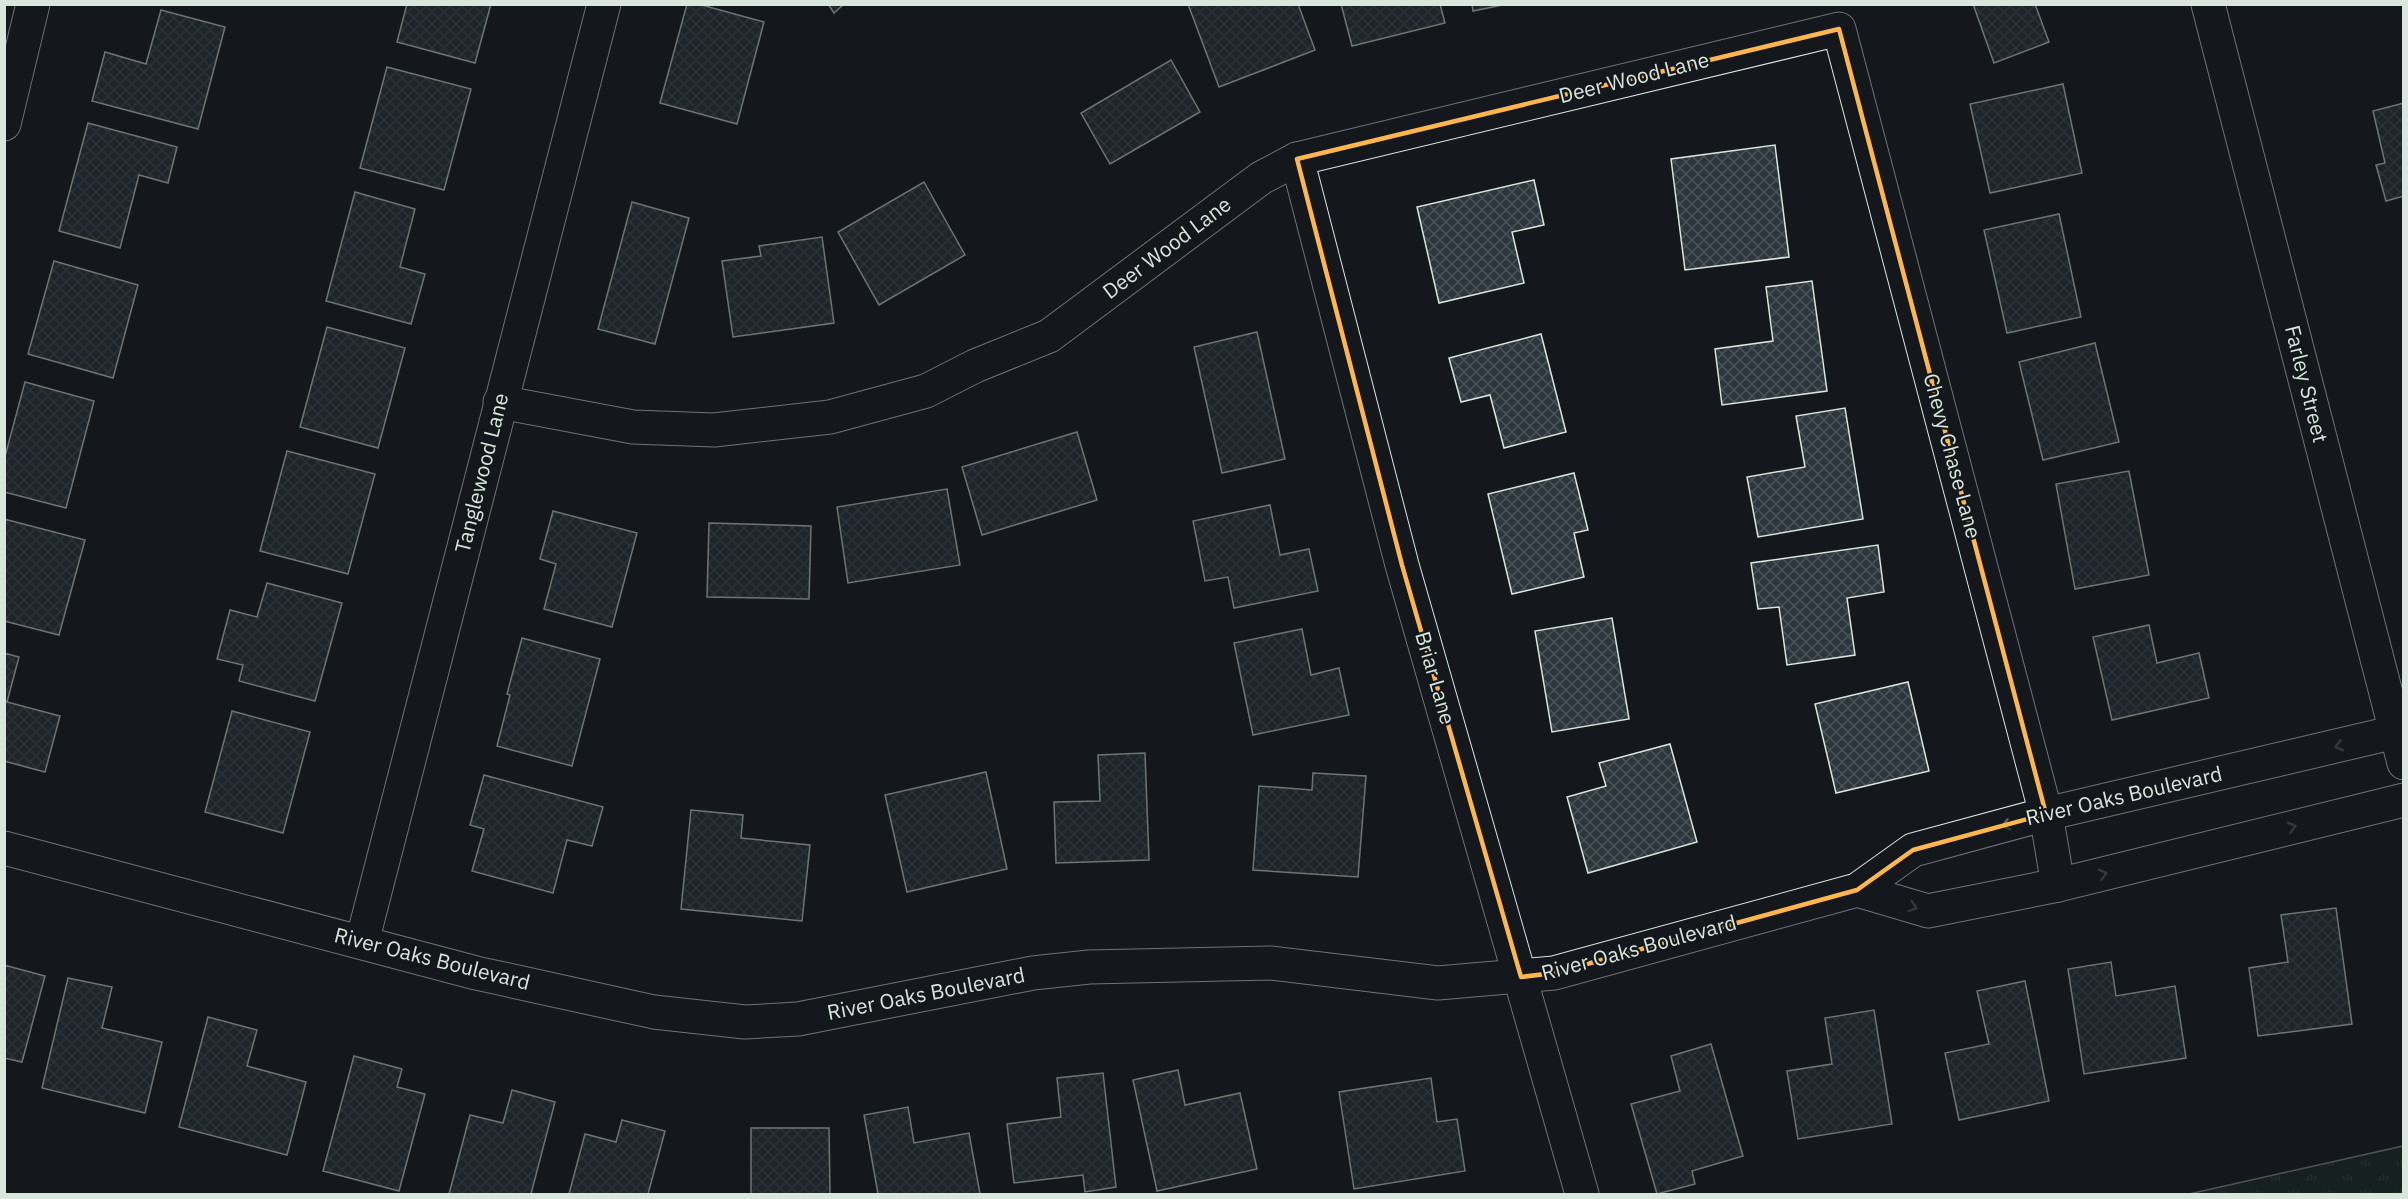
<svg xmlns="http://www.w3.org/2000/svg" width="2408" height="1199" viewBox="0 0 2408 1199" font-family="'IBM Plex Sans',sans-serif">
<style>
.grass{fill:url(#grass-tufts);stroke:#939e99;stroke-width:1.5}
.building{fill:url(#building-cross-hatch);stroke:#d8e6dc;stroke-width:1.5}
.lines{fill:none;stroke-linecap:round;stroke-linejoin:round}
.minor-casing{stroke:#d8e6dc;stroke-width:35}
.tertiary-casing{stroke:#d8e6dc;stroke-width:35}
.minor{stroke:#14181c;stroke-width:33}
.tertiary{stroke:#14181c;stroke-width:33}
.oneway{stroke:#59605f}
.marked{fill:none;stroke:#ffb74d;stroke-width:4.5;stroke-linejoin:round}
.labels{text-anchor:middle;stroke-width:4.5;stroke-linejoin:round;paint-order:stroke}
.street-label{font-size:21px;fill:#d8e6dc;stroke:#14181c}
</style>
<defs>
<pattern id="grass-tufts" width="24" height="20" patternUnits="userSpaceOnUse" patternTransform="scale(1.5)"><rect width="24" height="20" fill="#1a2d24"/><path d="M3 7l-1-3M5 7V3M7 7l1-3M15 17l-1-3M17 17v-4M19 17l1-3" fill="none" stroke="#3b4b43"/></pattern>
<pattern id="building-cross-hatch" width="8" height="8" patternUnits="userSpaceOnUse" patternTransform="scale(1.5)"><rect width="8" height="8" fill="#2c363c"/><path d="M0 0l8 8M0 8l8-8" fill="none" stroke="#4a5358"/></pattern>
</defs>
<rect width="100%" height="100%" fill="#14181c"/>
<path class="grass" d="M2403,1146V1194H2189Z"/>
<g class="building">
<path d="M407,4H491L475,63L397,42Z"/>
<path d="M687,4H698L764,22L737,124L660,103Z"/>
<path d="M828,4H844L834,13Z"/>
<path d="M1188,4H1298L1315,50L1219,87Z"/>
<path d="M1341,4H1440L1445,23L1352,46Z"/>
<path d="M1472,4H1507L1473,11Z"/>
<path d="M1973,4H2035L2049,42L1994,63Z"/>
<path d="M161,10L225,27L198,129L92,101L105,52L146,64Z"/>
<path d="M1171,60L1200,112L1110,164L1081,113Z"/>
<path d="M387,67L471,89L444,190L360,168Z"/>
<path d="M2063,84L2082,173L1990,193L1970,104Z"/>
<path d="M2404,103V196L2386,201L2376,165L2385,163L2373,111Z"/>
<path d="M88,123L177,147L168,183L139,175L120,248L59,231Z"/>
<path d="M1775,145L1789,257L1685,270L1671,159Z"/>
<path d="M1534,180L1544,225L1512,232L1524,283L1439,303L1417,207Z"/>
<path d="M924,182L965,255L879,305L838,232Z"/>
<path d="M355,192L415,209L400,267L425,274L411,324L326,301Z"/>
<path d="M632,202L689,218L655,344L598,329Z"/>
<path d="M2059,214L2081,317L2007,333L1984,230Z"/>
<path d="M822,237L834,323L733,337L722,261L761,256L759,246Z"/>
<path d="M54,261L138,285L113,378L28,354Z"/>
<path d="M1812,281L1827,391L1722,405L1715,349L1773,341L1766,287Z"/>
<path d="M327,327L405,348L378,448L300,427Z"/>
<path d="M1257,332L1285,459L1222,473L1194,347Z"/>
<path d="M1541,334L1566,432L1504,448L1490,395L1461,402L1449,358Z"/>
<path d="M2095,343L2119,442L2043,460L2019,362Z"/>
<path d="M25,382L94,401L66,508L4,492V460Z"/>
<path d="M1845,408L1863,519L1758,537L1747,477L1805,467L1796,416Z"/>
<path d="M1077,432L1097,500L982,535L962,467Z"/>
<path d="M287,451L375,474L348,574L260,551Z"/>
<path d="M2129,471L2149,575L2075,589L2056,484Z"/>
<path d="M1574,473L1588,530L1574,533L1584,577L1512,594L1488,494Z"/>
<path d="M947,489L960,565L848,583L837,507Z"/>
<path d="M1270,505L1280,555L1309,549L1318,591L1234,608L1228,577L1205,581L1193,521Z"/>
<path d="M553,511L637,533L612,627L544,609L556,564L540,559Z"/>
<path d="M4,519L85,540L59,635L4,621Z"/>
<path d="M709,523L811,526L809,599L707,597Z"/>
<path d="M1878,545L1884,592L1847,598L1855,655L1787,665L1779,607L1758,609L1751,563Z"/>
<path d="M267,583L342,603L315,701L239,681L243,665L217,659L230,610L257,617Z"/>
<path d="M1612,618L1629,719L1552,732L1535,631Z"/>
<path d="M2149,625L2157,663L2199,653L2209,698L2112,720L2093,637Z"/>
<path d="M1302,629L1311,675L1339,668L1349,715L1253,735L1234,643Z"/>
<path d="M522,638L600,659L572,766L497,746L510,695L507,694Z"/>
<path d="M4,653L19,657L7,702L60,716L45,772L4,761Z"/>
<path d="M1908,682L1929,771L1836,793L1815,704Z"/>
<path d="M232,711L310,732L283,833L205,812Z"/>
<path d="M1670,744L1697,842L1588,873L1567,797L1606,786L1599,763Z"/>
<path d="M1145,753L1149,860L1056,863L1054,802L1100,801L1098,755Z"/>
<path d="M986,772L1007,869L907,892L885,795Z"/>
<path d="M1313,773L1366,776L1358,877L1253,870L1259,786L1312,790Z"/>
<path d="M484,775L603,807L592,846L567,840L553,893L472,871L484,829L470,825Z"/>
<path d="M691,810L743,815L741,838L810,845L802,921L681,909Z"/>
<path d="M2336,908L2352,1024L2258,1036L2249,968L2288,962L2281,915Z"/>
<path d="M2111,962L2116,996L2175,986L2186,1058L2084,1074L2068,969Z"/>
<path d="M4,965L45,976L22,1062L4,1058Z"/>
<path d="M68,978L112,987L102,1028L162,1042L145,1113L42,1088Z"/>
<path d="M2025,981L2049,1101L1959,1120L1945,1053L1989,1044L1977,991Z"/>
<path d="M1874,1010L1892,1124L1798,1139L1787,1071L1832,1064L1825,1018Z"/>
<path d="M208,1017L257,1030L247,1066L306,1082L287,1155L179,1127Z"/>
<path d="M1711,1044L1743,1156L1692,1171L1695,1184L1657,1194L1631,1104L1680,1091L1671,1056Z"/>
<path d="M354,1056L402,1069L397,1087L425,1094L399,1191L323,1171Z"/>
<path d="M1178,1070L1185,1105L1240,1093L1257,1169L1157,1191L1133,1080Z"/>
<path d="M1103,1073L1116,1187L1085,1192L1083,1175L1014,1183L1007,1124L1061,1117L1057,1078Z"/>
<path d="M1431,1078L1437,1122L1457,1119L1465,1171L1354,1189L1339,1092Z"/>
<path d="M512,1090L555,1102L531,1194H449L470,1115L503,1123Z"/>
<path d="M908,1107L914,1143L969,1133L980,1194H878L864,1115Z"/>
<path d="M622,1120L665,1131L648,1194H569L585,1134L616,1142Z"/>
<path d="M751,1128H829L830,1194H751Z"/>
</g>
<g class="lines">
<defs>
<g id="minor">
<path d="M4,124L33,4"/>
<path d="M1297,159L1402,565L1582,1194"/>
<path d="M500,402L633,427L714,430L830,417L926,391L975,366L1049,336L1261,178L1297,159L1839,29L2046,814L2058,885"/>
<path d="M4,848L476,973L654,1012L745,1022L798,1019L1033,973L1089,967L1270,963L1438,983L1554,973L1857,890L1913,850L2046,814L2404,730"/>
<path d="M1857,890L1928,911L2058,885L2404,800"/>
<path d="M362,942L604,4"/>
</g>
<path id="tertiary" d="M2208,4L2404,763"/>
</defs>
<use href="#minor" class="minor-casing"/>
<use href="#tertiary" class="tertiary-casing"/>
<use href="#minor" class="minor"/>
<use href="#tertiary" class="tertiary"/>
</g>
<defs><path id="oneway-chevron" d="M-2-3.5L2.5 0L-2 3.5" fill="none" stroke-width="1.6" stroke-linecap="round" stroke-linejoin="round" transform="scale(1.5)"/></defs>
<g class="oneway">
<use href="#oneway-chevron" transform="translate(2339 746) rotate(167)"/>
<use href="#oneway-chevron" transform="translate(2006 825) rotate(165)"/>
<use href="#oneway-chevron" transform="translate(2292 827) rotate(-14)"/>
<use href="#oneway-chevron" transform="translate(2103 874) rotate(-14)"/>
<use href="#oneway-chevron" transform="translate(1913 907) rotate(17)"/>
</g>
<path d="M0 0H2408V1199H0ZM1839,29L2046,814L1913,850L1857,890L1554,973L1521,977L1402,565L1297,159Z" fill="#14181c" fill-opacity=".55" fill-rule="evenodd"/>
<path class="marked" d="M1839,29L2046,814L1913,850L1857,890L1554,973L1521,977L1402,565L1297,159Z"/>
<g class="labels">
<g class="street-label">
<text transform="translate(1634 78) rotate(-14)" y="7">Deer Wood Lane</text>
<text transform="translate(1167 248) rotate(-37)" y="7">Deer Wood Lane</text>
<text transform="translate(2306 384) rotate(76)" y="7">Farley Street</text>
<text transform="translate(1952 456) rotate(75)" y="7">Chevy Chase Lane</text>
<text transform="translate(482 473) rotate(-76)" y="7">Tanglewood Lane</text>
<text transform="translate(1435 678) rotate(74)" y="7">Briar Lane</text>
<text transform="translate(2124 796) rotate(-13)" y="7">River Oaks Boulevard</text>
<text transform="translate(1639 948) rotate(-15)" y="7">River Oaks Boulevard</text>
<text transform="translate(432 959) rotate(14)" y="7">River Oaks Boulevard</text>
<text transform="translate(926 994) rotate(-11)" y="7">River Oaks Boulevard</text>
</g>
</g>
<rect width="2408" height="1199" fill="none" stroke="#d8e6dc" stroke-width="12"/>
</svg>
